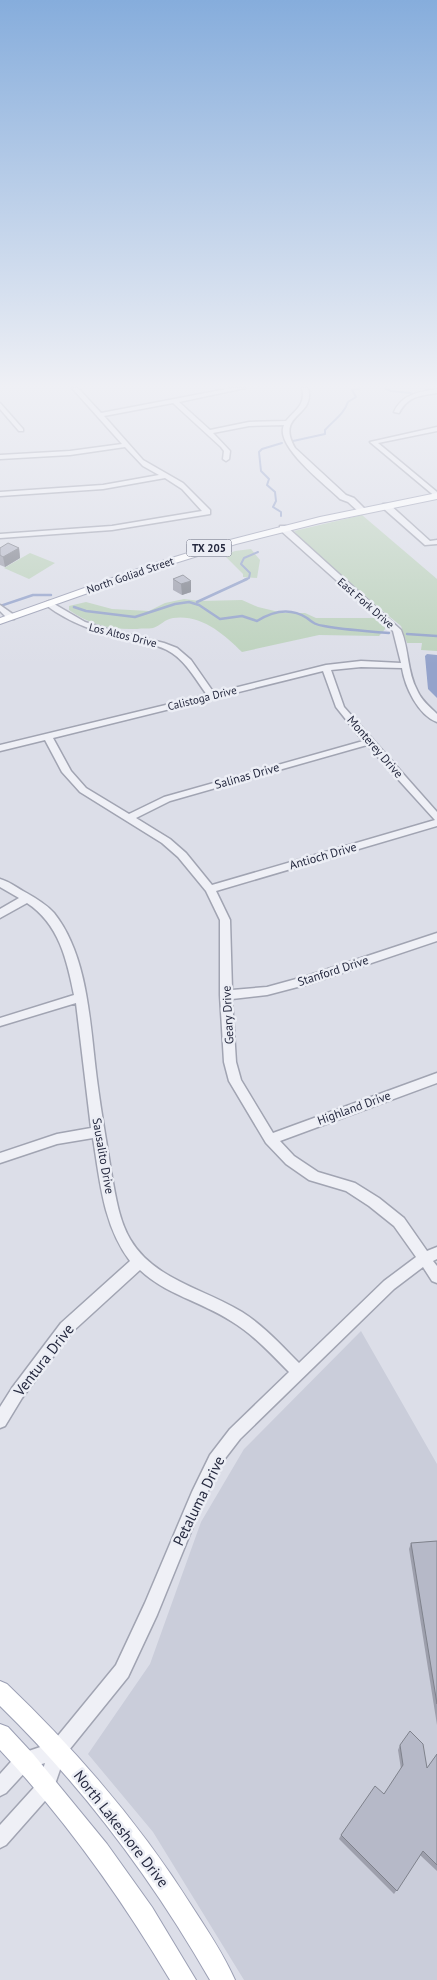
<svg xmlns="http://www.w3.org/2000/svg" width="437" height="1980" viewBox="0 0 437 1980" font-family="'PT Sans',sans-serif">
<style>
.built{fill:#cacdda}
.green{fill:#bdd2bd}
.water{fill:#94a3cb}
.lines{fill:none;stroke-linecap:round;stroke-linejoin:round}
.stream-far1{stroke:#94a3cb;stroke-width:2}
.stream{stroke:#94a3cb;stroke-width:2.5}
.minor-casing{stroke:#a1a4b2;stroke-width:3}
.major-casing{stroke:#9b9fb4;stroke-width:2}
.minor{fill:#eff0f6;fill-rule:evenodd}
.major{fill:#fff;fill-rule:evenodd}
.wall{fill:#9d9fac}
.shaded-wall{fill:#7f828c}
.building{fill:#b6b9c8;stroke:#7f828c}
.labels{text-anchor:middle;stroke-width:5;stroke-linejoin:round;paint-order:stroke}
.shield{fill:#eceef5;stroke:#616476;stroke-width:1}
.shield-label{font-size:11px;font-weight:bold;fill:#25293f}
.far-street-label{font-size:11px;fill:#25293f;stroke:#eceef5}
.street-label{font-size:12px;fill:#25293f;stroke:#eceef5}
.near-street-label{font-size:15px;fill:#25293f;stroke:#eceef5}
</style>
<rect width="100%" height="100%" fill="#dcdee8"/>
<path class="built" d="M361,1331L437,1464V1980H244L153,1832L88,1754L150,1664L201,1522L244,1449Z"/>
<g class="green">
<path d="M362,515L437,579V651L421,650L422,643H407L401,626L318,558L294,531Z"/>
<path d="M251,549L260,560L257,578L243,577V574L224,555L235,551Z"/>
<path d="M30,553L55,563L29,579L4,568Z"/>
<path d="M184,599L200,601L242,600L258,607L283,613H305L316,618H376L386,628L379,636L319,635L242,652C224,634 201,614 173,618C165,619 160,626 153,628C148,629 142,628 137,629C111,630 90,625 69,610V606L86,602L112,609L149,611L165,603Z"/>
</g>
<path class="water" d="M427,654L437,655V698L428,689L425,656Z"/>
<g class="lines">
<g class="stream-far1">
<path d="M385,388L391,391L411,393"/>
<path d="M293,441L325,434V430C334,420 344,414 348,402L356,397L352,390L361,388"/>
<path d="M281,516V512L273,507L276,501L275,492L267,485L269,479L261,471L259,452L262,449L282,443"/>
<path d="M244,580L249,578L250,573L241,564L244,558L258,552"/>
</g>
<g class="stream">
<path d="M197,602L247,579"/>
<path d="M0,606L33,595H51"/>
<path d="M74,607L86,611L135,617L175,604L189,602L199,605L220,619L242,616L257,621C273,611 290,607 307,618C313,623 316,625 324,626C345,630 367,631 389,633"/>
<path d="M407,634L437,636"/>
</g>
<defs>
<g id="minor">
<path d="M72,388H78L101,413L232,388H245L179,402L210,430L249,422L286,421C296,409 306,405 302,388H308C316,418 275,413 295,448L346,495L354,498L367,511L360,513L348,502L340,499C326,485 274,446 284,425L249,426L213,433L230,451L229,459L226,461L223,459L224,451L221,447L173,403L104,416L143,460L183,483L210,510V514L112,530L0,538V534L112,526L202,511L182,489L165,478L103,489L0,496V492L103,485L159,475L143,466L125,447L70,455L0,459V455L70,451L122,444Z"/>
<path d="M437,389V393C419,396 408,396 399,413L394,412C402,394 419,392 437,389Z"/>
<path d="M0,403L23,429V431H19L0,409Z"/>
<path d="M437,427V431L378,443L437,492V498L370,442Z"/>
<path d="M383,504H389L430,541L437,540V544L425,545L383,508Z"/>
<path d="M280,526H286L401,630C409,649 407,672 417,690C421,700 430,707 437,714V722C418,715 405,687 402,668L361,667L331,670L344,707L437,812V826L216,891L230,920L232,990L267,987L307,976L437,933V941L309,984L267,995L232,999L236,1062L241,1080L273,1133L437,1073V1083L280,1141L294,1156L318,1172L355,1183L379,1198L404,1218L427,1251L437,1247V1259L433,1261L437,1266V1283L432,1281L423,1267L394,1289L240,1439L220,1465L203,1502L157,1615L128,1677L65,1755L52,1793L6,1845L0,1848V1825L39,1782L45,1763L29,1768L6,1793L0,1796V1774L17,1755L52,1743L116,1665L145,1603L192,1492L210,1455L230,1429L289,1372C271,1354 253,1334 231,1321C202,1302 165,1294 140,1270L71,1333L22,1398L5,1426L0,1428V1407L12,1388L61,1323L130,1261C103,1225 100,1181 93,1138L57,1144L0,1163V1153L57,1134L91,1128L76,1003L0,1026V1018L74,995C67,960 59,924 27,903L0,918V909L19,898L0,887V879C8,881 16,887 23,891C34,897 46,904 54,913C89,957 90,1027 97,1080C101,1112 107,1145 112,1177C116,1198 119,1220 130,1239C154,1280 205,1289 242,1312C264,1326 281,1345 299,1363L384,1281L416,1257L394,1226L369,1206L346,1191L309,1180L286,1164L266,1143L229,1081L224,1062L220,995V920L206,891L178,857L162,843L80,792L62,772L45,740L0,751V745L207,695C196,680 187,663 172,653C159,644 142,643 128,639C97,632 71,624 46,605L45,603L49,601L85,622L107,629L164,643L177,648L191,660L214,693L326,665L361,661L401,663L393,631L280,530ZM323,671L336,707L363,741L164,797L129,814L86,788L71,771L53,738ZM367,745L435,820L212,885L186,853L170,839L136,818L170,801Z"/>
<path d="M0,605L14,615V619H8L0,611Z"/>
</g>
<g id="major">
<path d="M437,493V499L320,523L236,544L156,569L0,624V618L149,565L230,540L320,517Z"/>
<path d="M0,1681L7,1684C78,1752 141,1825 193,1908C208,1931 224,1955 235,1980H210C152,1879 83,1787 0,1706Z"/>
<path d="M0,1724L8,1727L34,1755L107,1844L152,1907L196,1980H170C121,1898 66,1820 0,1750Z"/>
</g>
</defs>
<use href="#minor" class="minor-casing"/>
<use href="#major" class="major-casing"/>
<use href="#minor" class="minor"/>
<use href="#major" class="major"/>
</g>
<g class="wall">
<path d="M0,548H19L20,558L5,567L0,565Z"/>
<path d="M183,575L191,592L182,595L173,590V579Z"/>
<path d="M437,1541V1725L409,1549L411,1543Z"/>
<path d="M400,1745L427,1768L437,1754V1871L420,1855L394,1894L339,1839L341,1835L384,1794L401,1769L398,1750Z"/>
</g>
<g class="shaded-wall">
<path d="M19,548L20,558L5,567L3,557Z"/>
<path d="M191,581V592L182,595L181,584Z"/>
</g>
<g class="building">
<path d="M8,543L19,548L3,557L0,555V548Z"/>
<path d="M183,575L191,581L181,584L173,579Z"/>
<path d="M437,1541V1704L411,1543Z"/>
<path d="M410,1731L423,1744L427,1768L437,1754V1865L423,1851L397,1891L341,1835L375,1786L384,1794L403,1765L400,1745Z"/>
</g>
<linearGradient id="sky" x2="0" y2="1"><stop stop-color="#86addc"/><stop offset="0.58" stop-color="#eff0f5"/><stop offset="1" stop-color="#eff0f5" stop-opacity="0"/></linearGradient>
<rect width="437" height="665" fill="url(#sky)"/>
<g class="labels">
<rect class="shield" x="186.5" y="539.5" width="45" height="17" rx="4"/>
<g class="shield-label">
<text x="209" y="552">TX 205</text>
</g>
<g class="far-street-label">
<text transform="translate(130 575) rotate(-19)" y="4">North Goliad Street</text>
<text transform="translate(366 603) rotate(41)" y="4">East Fork Drive</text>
<text transform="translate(123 635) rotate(14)" y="4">Los Altos Drive</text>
<text transform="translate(202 698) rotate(-14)" y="4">Calistoga Drive</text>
</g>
<g class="street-label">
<text transform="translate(375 747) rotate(49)" y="4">Monterey Drive</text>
<text transform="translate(247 776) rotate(-16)" y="4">Salinas Drive</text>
<text transform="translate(323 856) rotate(-16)" y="4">Antioch Drive</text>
<text transform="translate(333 971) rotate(-18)" y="4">Stanford Drive</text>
<text transform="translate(228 1015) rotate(-93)" y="4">Geary Drive</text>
<text transform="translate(354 1108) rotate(-20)" y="4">Highland Drive</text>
<text transform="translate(103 1156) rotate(80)" y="4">Sausalito Drive</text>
</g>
<g class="near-street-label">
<text transform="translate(44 1360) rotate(-52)" y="5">Ventura Drive</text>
<text transform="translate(199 1501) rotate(-64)" y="5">Petaluma Drive</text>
<text transform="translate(121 1829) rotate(52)" y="5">North Lakeshore Drive</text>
</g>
</g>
</svg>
